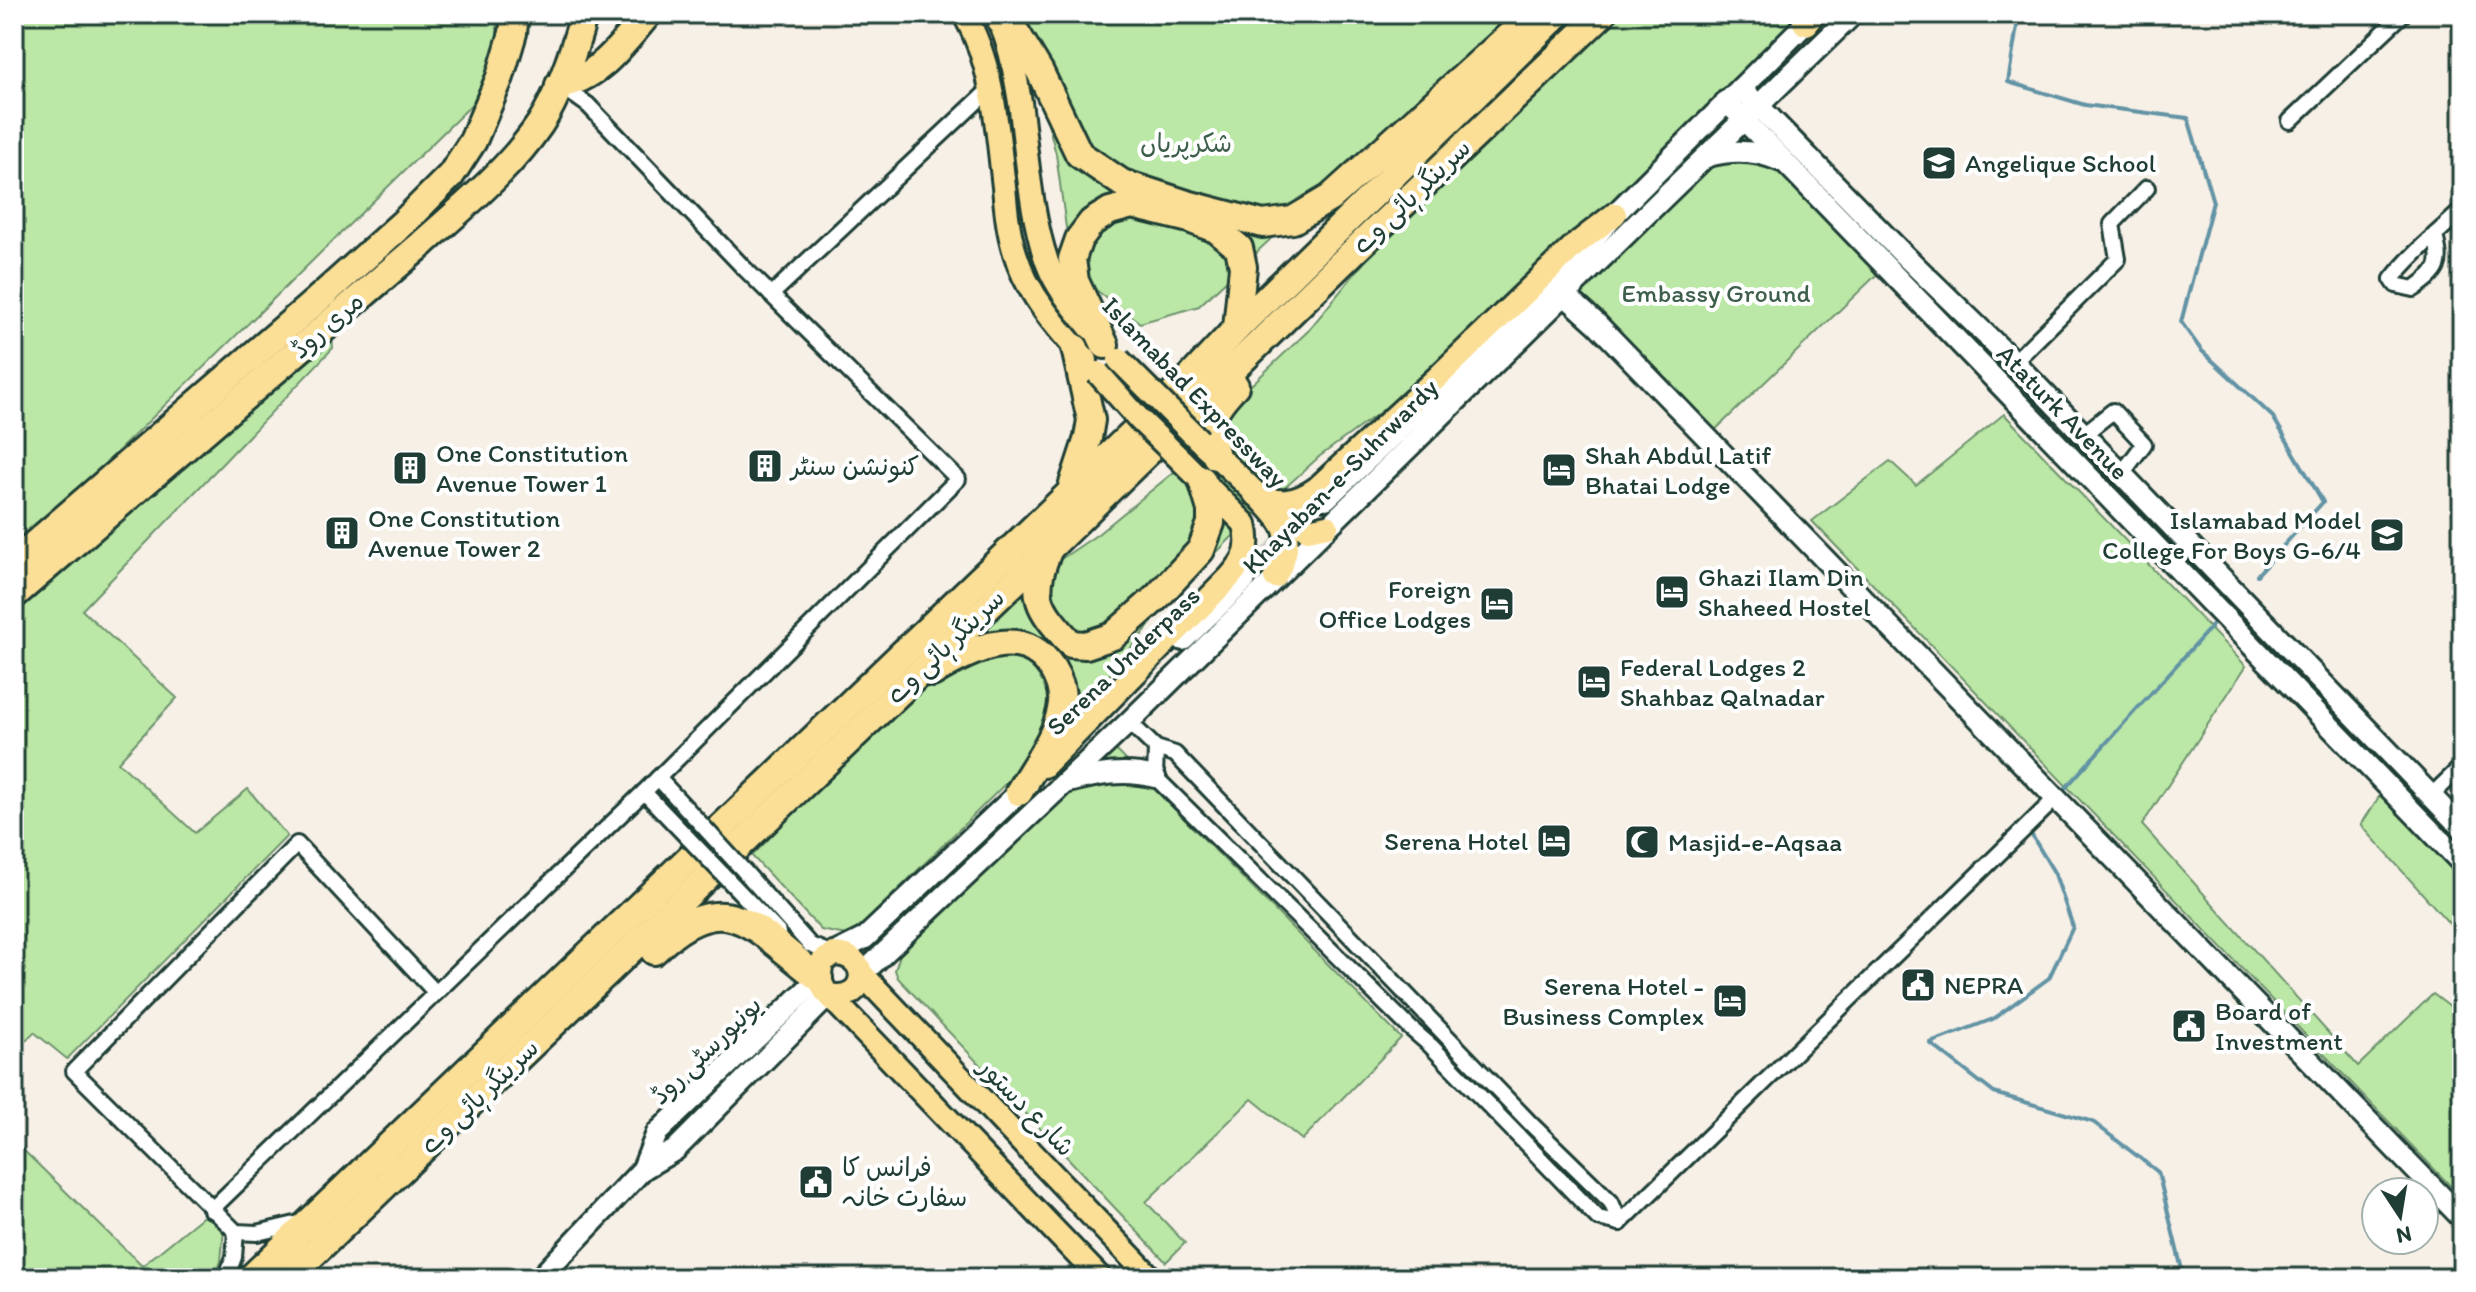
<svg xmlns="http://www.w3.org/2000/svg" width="2476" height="1292" viewBox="0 0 2476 1292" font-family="Itim,'Playpen Sans Arabic',sans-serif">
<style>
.green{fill:#bbe8a6;stroke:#6d926d;stroke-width:2}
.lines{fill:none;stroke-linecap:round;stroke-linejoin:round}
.stream{stroke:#6293a4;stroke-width:4}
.secondary-tunnel{stroke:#ccccc3;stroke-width:20;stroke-dasharray:20 10;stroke-linecap:butt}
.street-casing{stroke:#1f3d34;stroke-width:20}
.secondary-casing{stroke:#1f3d34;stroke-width:26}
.primary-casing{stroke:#1f3d34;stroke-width:28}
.highway-casing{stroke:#1f3d34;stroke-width:32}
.street{stroke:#fff;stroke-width:14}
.secondary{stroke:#fff;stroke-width:20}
.primary{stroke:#fbdf96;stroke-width:22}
.highway{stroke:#fbdf96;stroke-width:26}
.street-bridge-casing{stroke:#1f3d34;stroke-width:20;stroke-linecap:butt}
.primary-bridge-casing{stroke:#1f3d34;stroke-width:28;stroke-linecap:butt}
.street-bridge{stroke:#fff;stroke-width:14}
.primary-bridge{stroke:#fbdf96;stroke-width:22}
.labels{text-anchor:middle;stroke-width:8;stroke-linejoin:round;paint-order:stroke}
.park-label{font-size:26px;fill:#3e5f4b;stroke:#fff}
.poi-label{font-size:26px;fill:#1f3d34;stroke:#fff;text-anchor:start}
.street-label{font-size:26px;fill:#1f3d34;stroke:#fff}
</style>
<rect width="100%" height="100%" fill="#f7f0e7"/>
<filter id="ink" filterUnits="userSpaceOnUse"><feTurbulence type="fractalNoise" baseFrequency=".0125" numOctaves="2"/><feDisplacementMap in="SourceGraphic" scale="16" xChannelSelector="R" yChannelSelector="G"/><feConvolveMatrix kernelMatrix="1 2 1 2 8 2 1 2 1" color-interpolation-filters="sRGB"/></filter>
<g filter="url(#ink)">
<g class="green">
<path d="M14,14H496L500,77L14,553Z"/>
<path d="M1020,14H1511L1199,306L1140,323L1072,272L1056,154Z"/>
<path d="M1618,14H1808L1636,182L1394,402L1320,456L1245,524L1175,594L1082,708L851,936L821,930L752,856L827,779L1042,572L1098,534L1196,454L1227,408L1308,331L1388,233Z"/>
<path d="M1757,119L1895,257L1711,434L1575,291Z"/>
<path d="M332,334L333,348L82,610L177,698L118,762L195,833L248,789L287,836L67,1059L34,1032L14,1052V602Z"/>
<path d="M2004,414L2246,666L2142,825L2358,1066L2433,994L2462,1016V1198L1812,521L1890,461L1916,485Z"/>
<path d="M1114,748L1401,1038L1302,1140L1252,1099L1146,1202L1185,1243L1166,1262L898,978L895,970L900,955Z"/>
<path d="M2380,795L2462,880V938L2361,825Z"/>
<path d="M14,1141L142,1266L211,1210L224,1228L221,1261L215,1278H14Z"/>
</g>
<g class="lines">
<g class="stream">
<path d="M2019,14L2008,82L2085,105L2188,118L2213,202L2181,322L2201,350L2273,417L2323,502L2257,575"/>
<path d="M2061,793L2219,618"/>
<path d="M2028,829L2055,874L2073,927L2049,978L1993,1019L1930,1043L1994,1093L2093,1122L2158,1172L2184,1278"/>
</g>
<path class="secondary-tunnel" d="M1245,580L1326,499"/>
<defs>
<g id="street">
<path d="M2290,121L2403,14"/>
<path d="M2435,236C2443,266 2439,271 2414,289L2396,285L2392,279C2412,253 2439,232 2462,210"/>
<path d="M771,295L990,89"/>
<path d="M2014,362L2118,259L2112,224L2147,188"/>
<path d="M2084,434L2113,411L2144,444L2121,475"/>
<path d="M1129,722L1156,748L1175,754L1531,1124L1611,1202L1620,1223"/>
<path d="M1156,748L1155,777L1410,1028L1431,1046L1598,1218L1620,1223"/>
<path d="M658,778L701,824"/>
<path d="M644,792L689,839"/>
<path d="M2431,796L2462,766"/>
<path d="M744,871L810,945L833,954"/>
<path d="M733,885L778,932"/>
<path d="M211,1210L644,792L958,479L743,267L588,105L560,85"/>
<path d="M304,1222L257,1233L236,1232L74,1071L297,844L436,993"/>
<path d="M1620,1223L2055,799"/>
<path d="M226,1278L234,1257L236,1232"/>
</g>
<g id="secondary">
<path d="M1741,88L1902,253L2014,362L2462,828"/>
<path d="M1726,101L2462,863"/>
<path d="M1708,156C1734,149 1757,150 1781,161"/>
<path d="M1565,295L1597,324L2462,1218"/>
<path d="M1326,499L1574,262L1615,214L1815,14"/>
<path d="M1183,640L1245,580"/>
<path d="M1068,782C1098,774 1125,769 1155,777"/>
<path d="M833,954L865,938L1028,784"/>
<path d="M862,974L1129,722L1664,197L1853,14"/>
<path d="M643,1169L657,1133L819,978"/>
<path d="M540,1278L643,1169L675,1150L829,995"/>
</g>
<g id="primary">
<path d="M964,14C994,65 997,129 1004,187C1006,209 1008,232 1015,253C1027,294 1058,329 1086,360"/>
<path d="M998,19C1011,44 1015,74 1020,102C1027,153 1030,213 1047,262C1056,287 1074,308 1091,328"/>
<path d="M1203,444C1220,459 1278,511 1285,530C1290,546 1283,563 1275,577"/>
<path d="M1255,494C1277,505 1295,504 1316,489L1439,376L1574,246L1615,214"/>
<path d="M1301,499C1296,511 1296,522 1308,530L1327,526"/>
<path d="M1044,766L1229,578C1246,559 1251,550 1245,524L1181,460"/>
<path d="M862,974L1151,1278"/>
<path d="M829,995C867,1004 874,954 833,954L822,962L819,978L825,991L1100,1278"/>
</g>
<g id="highway">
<path d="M1001,14L1017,34L1040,72L1079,154L1122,183L1187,204L1263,224L1293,220L1330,198L1509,36L1544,22"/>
<path d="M1806,22L1810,14"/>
<path d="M559,85C599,79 623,43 648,14"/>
<path d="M1105,345L1075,281L1072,259L1079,239L1092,222L1110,211L1132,205L1189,219L1216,229L1239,248L1243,267L1237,328"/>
<path d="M1216,456C1206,422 1211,411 1235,386"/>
<path d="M1072,487L1088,438L1091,420L1075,348"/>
<path d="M1048,551C1028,598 1040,609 1071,644L1086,645L1113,636L1157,597L1201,550L1211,523V510L1202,480"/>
<path d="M14,562L317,300L403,223L451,175L473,141L500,77L513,33L515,14"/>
<path d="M14,595L422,244C463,207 509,170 540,124C561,92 574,51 584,14"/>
<path d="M932,673C968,651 1022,622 1052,668C1058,678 1063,691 1062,703C1059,734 1034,766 1019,792"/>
<path d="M654,951C728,879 756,932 819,978"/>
<path d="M251,1278L1189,379L1237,328L1558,14"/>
<path d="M288,1278L1031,566L1353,252L1602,14"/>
</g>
</defs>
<use href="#street" class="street-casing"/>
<use href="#secondary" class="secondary-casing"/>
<use href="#primary" class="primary-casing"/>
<use href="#highway" class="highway-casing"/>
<use href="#street" class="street"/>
<use href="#secondary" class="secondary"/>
<use href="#primary" class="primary"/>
<use href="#highway" class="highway"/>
<defs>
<g id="street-bridge">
<path d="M701,824L744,871"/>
<path d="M689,839L733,885"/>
</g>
<g id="primary-bridge">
<path d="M1119,360L1199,440"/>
<path d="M1098,373L1140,420L1181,460"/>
</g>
</defs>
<use href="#street-bridge" class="street-bridge-casing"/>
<use href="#primary-bridge" class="primary-bridge-casing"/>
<use href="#street-bridge" class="street-bridge"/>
<use href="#primary-bridge" class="primary-bridge"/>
</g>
</g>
<defs>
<symbol id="school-square" viewBox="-11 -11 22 22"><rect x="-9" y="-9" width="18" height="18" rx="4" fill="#1f3d34" stroke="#fff"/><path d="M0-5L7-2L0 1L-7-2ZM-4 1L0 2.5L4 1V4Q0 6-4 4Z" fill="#fff"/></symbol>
<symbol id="building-square" viewBox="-11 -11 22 22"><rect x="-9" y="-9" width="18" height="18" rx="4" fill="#1f3d34" stroke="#fff"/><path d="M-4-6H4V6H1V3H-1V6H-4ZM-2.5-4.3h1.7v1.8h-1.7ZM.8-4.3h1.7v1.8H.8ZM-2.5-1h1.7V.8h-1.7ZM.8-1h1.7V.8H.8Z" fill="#fff"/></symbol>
<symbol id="hotel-square" viewBox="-11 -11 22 22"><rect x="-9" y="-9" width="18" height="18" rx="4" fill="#1f3d34" stroke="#fff"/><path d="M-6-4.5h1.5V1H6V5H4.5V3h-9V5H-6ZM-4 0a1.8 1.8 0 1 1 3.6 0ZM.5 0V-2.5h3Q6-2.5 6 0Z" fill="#fff"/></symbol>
<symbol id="university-square" viewBox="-11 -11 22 22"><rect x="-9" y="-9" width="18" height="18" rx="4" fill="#1f3d34" stroke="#fff"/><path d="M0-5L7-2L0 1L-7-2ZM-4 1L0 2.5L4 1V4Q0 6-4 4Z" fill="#fff"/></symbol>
<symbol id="mosque-square" viewBox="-11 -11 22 22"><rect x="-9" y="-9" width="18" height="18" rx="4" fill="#1f3d34" stroke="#fff"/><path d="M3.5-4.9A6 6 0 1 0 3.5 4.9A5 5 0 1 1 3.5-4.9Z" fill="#fff"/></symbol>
<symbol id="civic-square" viewBox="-11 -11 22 22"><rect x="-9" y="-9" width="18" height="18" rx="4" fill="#1f3d34" stroke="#fff"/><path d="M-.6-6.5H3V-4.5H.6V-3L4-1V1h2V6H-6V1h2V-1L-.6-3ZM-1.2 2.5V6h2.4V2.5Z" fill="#fff"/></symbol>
</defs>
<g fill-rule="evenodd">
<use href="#school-square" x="1919" y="143" width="40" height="40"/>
<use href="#building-square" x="745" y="446" width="40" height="40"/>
<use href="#building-square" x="390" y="448" width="40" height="40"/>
<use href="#hotel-square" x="1539" y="450" width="40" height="40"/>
<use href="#building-square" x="322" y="513" width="40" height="40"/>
<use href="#university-square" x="2367" y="515" width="40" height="40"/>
<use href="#hotel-square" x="1652" y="572" width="40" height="40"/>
<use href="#hotel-square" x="1477" y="584" width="40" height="40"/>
<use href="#hotel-square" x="1574" y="662" width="40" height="40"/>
<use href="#hotel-square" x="1534" y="821" width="40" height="40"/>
<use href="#mosque-square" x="1622" y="822" width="40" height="40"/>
<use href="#civic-square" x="1898" y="965" width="40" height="40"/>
<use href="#hotel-square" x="1710" y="981" width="40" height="40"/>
<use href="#civic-square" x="2169" y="1006" width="40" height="40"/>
<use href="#civic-square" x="796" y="1162" width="40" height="40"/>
</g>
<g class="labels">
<g class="park-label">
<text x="1186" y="152">شکرپریاں</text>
<text x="1716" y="302">Embassy Ground</text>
</g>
<g class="poi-label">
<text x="1965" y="172">Angelique School</text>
<text x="436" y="462">One Constitution<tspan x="436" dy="30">Avenue Tower 1</tspan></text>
<text x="1585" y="464">Shah Abdul Latif<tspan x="1585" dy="30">Bhatai Lodge</tspan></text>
<text x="791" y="475">کنونشن سنٹر</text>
<text x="368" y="527">One Constitution<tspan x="368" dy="30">Avenue Tower 2</tspan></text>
<text x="2361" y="529" text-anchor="end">Islamabad Model<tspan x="2361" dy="30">College For Boys G-6/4</tspan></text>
<text x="1698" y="586">Ghazi Ilam Din<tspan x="1698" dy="30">Shaheed Hostel</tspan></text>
<text x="1471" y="598" text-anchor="end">Foreign<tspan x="1471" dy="30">Office Lodges</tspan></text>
<text x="1620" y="676">Federal Lodges 2<tspan x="1620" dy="30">Shahbaz Qalnadar</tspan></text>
<text x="1528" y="850" text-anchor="end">Serena Hotel</text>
<text x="1668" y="851">Masjid-e-Aqsaa</text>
<text x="1944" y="994">NEPRA</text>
<text x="1704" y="995" text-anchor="end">Serena Hotel -<tspan x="1704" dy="30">Business Complex</tspan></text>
<text x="2215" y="1020">Board of<tspan x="2215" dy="30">Investment</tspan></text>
<text x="842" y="1176">فرانس کا<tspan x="842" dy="30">سفارت خانہ</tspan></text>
</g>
<g class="street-label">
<text transform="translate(1411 196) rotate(-44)" y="9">سرینگر ہائی وے</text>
<text transform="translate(327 325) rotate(-41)" y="9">مری روڈ</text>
<text transform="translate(1195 392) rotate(46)" y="9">Islamabad Expressway</text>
<text transform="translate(2063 412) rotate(46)" y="9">Ataturk Avenue</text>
<text transform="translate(1340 476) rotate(-45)" y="9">Khayaban-e-Suhrwardy</text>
<text transform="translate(945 646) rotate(-44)" y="9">سرینگر ہائی وے</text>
<text transform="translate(1123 661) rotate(-44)" y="9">Serena Underpass</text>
<text transform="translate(706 1050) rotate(-44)" y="9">یونیورسٹی روڈ</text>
<text transform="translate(479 1096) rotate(-44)" y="9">سرینگر ہائی وے</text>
<text transform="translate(1027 1107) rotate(46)" y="9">شارع دستور</text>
</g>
</g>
<rect width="2476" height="1292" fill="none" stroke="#fff" stroke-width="48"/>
<rect x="24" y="24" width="2428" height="1244" fill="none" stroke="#1f3d34" stroke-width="3" filter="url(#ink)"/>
<g transform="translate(2400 1216) rotate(168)"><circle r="38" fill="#ffffff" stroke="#a5b1ae" stroke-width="2"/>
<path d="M0-6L14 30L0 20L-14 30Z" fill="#1f3d34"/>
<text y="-12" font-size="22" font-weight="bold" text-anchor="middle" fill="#1f3d34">N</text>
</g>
</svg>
